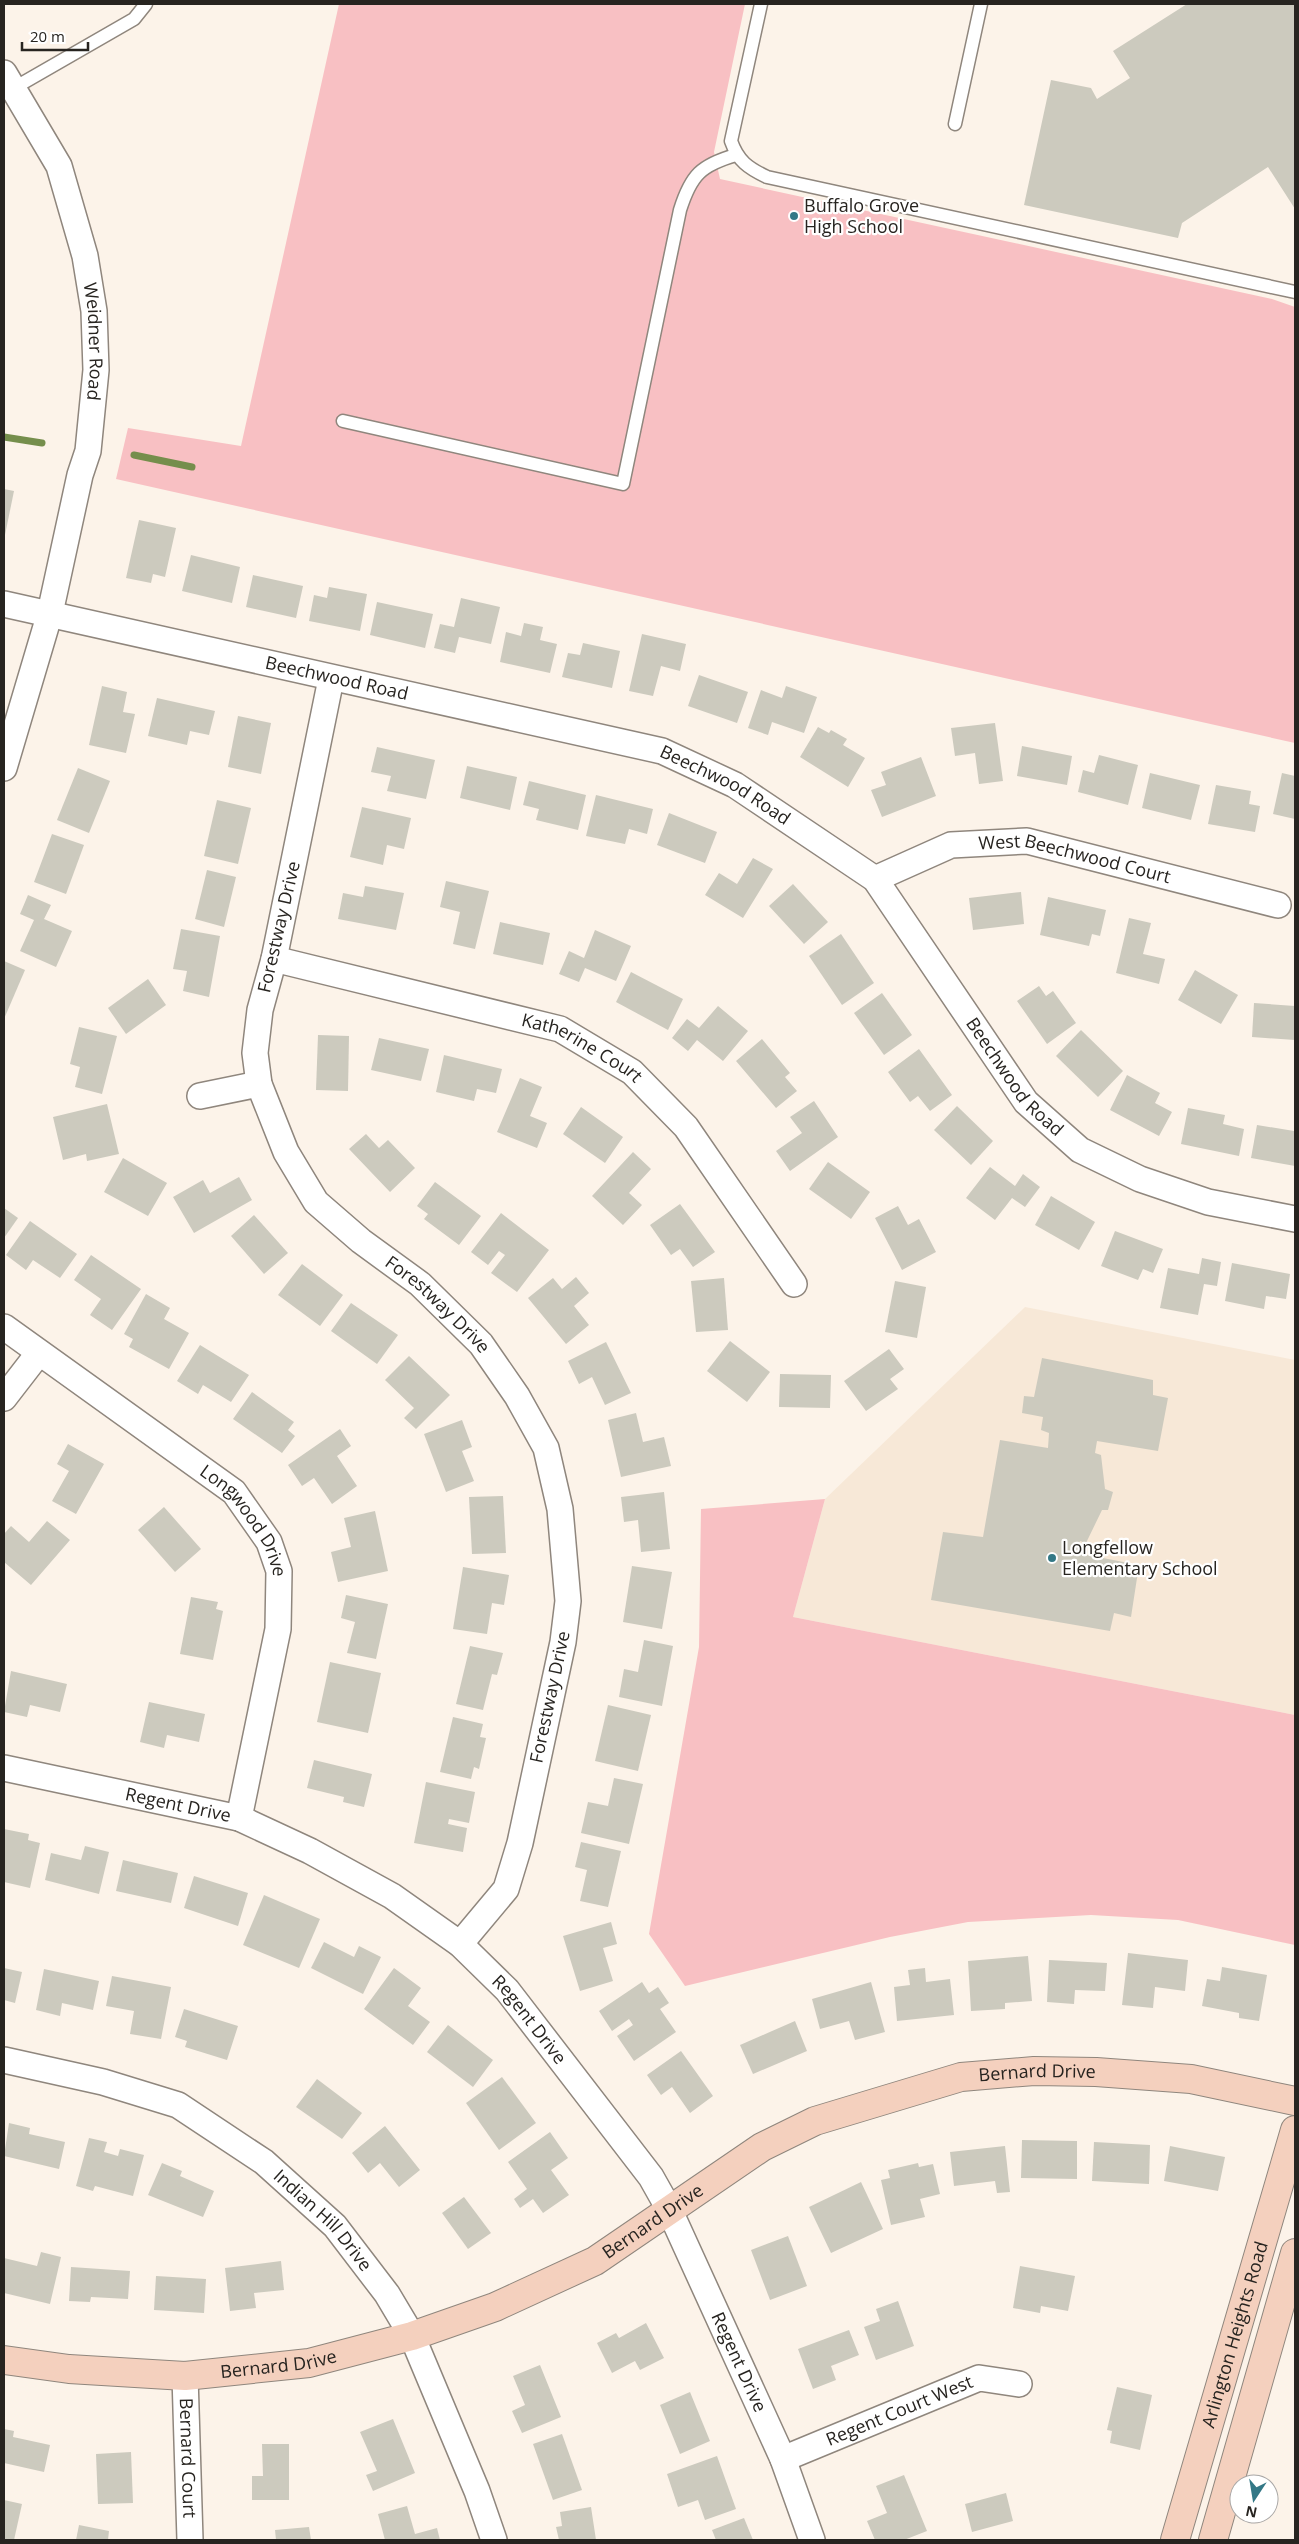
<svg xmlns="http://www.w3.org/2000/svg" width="1299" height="2544" viewBox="0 0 1299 2544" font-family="'Open Sans',sans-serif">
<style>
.built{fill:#f7e8d7}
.green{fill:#f8c0c3}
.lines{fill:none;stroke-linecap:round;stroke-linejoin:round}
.stream{stroke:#758e4c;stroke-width:7}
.building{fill:#cccabe}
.lane-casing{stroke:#8f867d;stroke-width:15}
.street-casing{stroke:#8f867d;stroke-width:28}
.secondary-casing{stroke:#8f867d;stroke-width:30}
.lane{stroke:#fff;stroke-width:12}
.street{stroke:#fff;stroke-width:25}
.secondary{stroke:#f4d0be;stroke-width:28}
.poi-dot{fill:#337886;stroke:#fff;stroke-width:2}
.labels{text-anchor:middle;stroke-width:4.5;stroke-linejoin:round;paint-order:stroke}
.poi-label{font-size:18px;fill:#272420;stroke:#fff;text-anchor:start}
.street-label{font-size:18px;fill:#272420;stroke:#fff}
</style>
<rect width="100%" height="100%" fill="#fcf3e9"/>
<path class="built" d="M1025,1307L1295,1360V1715L793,1617L825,1499Z"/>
<g class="green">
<path d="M339,4H745L714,152L720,179L1272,299L1295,307V743L116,479L128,428L241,446Z"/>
<path d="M825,1499L793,1617L1295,1715V1945L1178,1920L1091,1915L968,1922L890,1937L685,1986L649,1934L699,1647L701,1509Z"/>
</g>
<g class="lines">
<g class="stream">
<path d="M4,437L42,443"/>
<path d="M134,455L192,467"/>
</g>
</g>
<g class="building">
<path d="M1187,4H1295V209L1268,167L1182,223L1178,238L1024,205L1051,80L1091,88L1097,99L1130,78L1113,51Z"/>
<path d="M4,489L14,491L5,535H4Z"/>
<path d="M139,520L176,528L165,577L153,574L151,583L126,578Z"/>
<path d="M191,555L240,567L232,603L182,591Z"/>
<path d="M253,575L303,586L296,618L246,607Z"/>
<path d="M329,587L367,594L360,631L309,621L314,595L327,598Z"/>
<path d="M461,598L500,607L491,644L459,637L455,653L434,648L440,624L454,627Z"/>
<path d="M377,602L433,614L425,648L370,635Z"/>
<path d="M524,623L543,627L540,640L557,644L550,673L500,662L506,632L521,636Z"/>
<path d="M642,634L686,644L680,671L661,666L653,696L629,691Z"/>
<path d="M583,643L620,651L612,688L562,677L568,653L580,655Z"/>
<path d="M699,675L748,692L737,723L688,706Z"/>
<path d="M102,686L127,692L123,712L135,714L126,753L89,745Z"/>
<path d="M786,686L817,697L804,733L772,722L768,735L748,728L761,690L782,698Z"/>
<path d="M157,698L215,711L209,735L190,731L187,745L148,736Z"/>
<path d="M238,716L271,723L261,774L228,767Z"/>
<path d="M995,723L1003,781L979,784L975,753L955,756L951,728Z"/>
<path d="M818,727L829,733L831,730L847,739L843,745L865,758L848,787L800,757Z"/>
<path d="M1022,746L1072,756L1067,785L1017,776Z"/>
<path d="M377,747L435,760L426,799L387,791L391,776L371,772Z"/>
<path d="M1099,755L1138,765L1128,805L1078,792L1083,770L1094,773Z"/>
<path d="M921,757L936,796L882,817L871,790L886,785L881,772Z"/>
<path d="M467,766L517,777L510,810L460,798Z"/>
<path d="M78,768L110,781L89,833L57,820Z"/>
<path d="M1150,773L1200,785L1191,820L1142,808Z"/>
<path d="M1282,773L1295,776V819L1273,814Z"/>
<path d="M529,781L586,795L578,830L536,820L539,809L523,805Z"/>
<path d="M1216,785L1251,791L1249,804L1260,806L1255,832L1208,824Z"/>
<path d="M596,795L653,809L647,834L629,829L625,844L586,836Z"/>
<path d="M217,800L251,808L238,864L204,856Z"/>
<path d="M362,807L411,818L404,849L387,845L383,865L350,857Z"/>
<path d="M669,813L717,832L705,863L657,845Z"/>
<path d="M52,834L84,845L66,894L34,882Z"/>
<path d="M753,858L773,869L743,918L705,895L719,873L737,884Z"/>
<path d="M207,870L236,877L224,927L195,919Z"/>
<path d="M446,881L489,891L475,949L453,944L460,912L440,907Z"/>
<path d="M793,884L828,922L804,944L769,906Z"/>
<path d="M365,886L404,893L396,930L338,919L343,893L363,897Z"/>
<path d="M1021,892L1024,924L973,930L969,898Z"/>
<path d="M28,895L51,905L44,919L72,931L56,967L20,951L34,920L20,914Z"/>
<path d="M1048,897L1106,910L1100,936L1092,934L1089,946L1040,935Z"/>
<path d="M1129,918L1151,923L1143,954L1165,959L1159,984L1116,973Z"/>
<path d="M500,922L550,933L543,965L493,954Z"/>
<path d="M181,929L220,936L209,997L183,991L187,971L173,969Z"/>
<path d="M595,930L631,946L616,981L585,968L579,982L559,974L569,951L584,958Z"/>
<path d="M841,934L874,983L842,1005L809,956Z"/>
<path d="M4,961L25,970L4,1019Z"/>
<path d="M1195,970L1238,995L1221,1024L1178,1000Z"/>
<path d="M631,972L683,999L668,1030L616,1002Z"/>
<path d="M148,979L166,1005L126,1034L108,1008Z"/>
<path d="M1039,986L1046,996L1053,991L1076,1023L1047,1044L1017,1001Z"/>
<path d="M882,993L912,1035L884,1055L854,1013Z"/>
<path d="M1254,1003L1295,1006V1040L1252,1037Z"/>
<path d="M718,1006L748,1031L723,1061L697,1040L688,1051L672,1038L687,1019L699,1028Z"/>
<path d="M79,1027L117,1036L102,1094L75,1087L80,1067L70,1064Z"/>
<path d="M1081,1030L1123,1071L1098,1097L1056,1056Z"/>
<path d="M318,1035L349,1036L348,1091L316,1090Z"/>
<path d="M379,1038L429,1049L421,1081L371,1070Z"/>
<path d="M762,1039L790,1073L785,1077L797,1091L776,1108L736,1061Z"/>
<path d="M919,1049L952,1095L930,1111L918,1096L910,1102L888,1072Z"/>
<path d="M444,1055L502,1069L496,1093L477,1089L474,1101L436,1092Z"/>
<path d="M1127,1075L1160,1093L1155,1103L1172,1112L1159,1136L1110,1110Z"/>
<path d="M520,1078L542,1087L530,1116L547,1123L537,1148L497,1132Z"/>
<path d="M814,1101L838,1137L790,1171L776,1151L802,1133L790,1117Z"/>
<path d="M107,1104L119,1154L87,1161L86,1154L63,1160L53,1117Z"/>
<path d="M957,1106L993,1141L971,1165L934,1130Z"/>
<path d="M581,1107L623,1137L605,1163L563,1134Z"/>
<path d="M1188,1108L1225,1115L1223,1124L1244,1129L1239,1156L1181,1144Z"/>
<path d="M1257,1125L1294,1131L1295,1166L1251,1158Z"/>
<path d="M366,1134L379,1148L388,1140L415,1168L390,1192L349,1149Z"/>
<path d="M633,1152L651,1169L629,1193L642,1205L623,1225L592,1196Z"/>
<path d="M123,1158L167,1183L148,1216L104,1192Z"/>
<path d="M828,1162L870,1192L851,1219L809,1189Z"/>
<path d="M990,1167L1015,1186L1023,1174L1040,1187L1025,1207L1012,1198L995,1220L966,1198Z"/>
<path d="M239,1177L252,1200L194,1233L173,1197L203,1180L210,1193Z"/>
<path d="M435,1182L481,1216L459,1245L424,1219L428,1214L417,1206Z"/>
<path d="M1051,1196L1095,1222L1079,1250L1035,1225Z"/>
<path d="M680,1204L715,1252L693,1267L680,1249L671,1255L650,1225Z"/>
<path d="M898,1206L908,1225L919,1219L936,1252L902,1270L875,1218Z"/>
<path d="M4,1208L18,1218L4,1238Z"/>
<path d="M501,1213L549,1250L517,1292L491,1273L505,1255L499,1251L488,1265L471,1252Z"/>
<path d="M254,1215L288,1253L264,1274L231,1236Z"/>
<path d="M30,1221L77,1254L60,1278L33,1260L26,1270L6,1255Z"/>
<path d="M1115,1231L1163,1249L1153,1273L1143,1269L1138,1280L1101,1266Z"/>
<path d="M91,1255L141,1289L112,1330L90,1315L101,1299L74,1280Z"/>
<path d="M1202,1258L1221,1262L1217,1286L1204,1284L1198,1315L1160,1308L1168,1268L1199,1274Z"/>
<path d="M1232,1263L1290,1274L1286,1299L1266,1296L1264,1309L1225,1301Z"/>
<path d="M302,1264L343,1295L320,1326L278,1295Z"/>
<path d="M576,1277L589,1293L574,1306L589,1325L566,1344L528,1298L553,1278L562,1289Z"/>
<path d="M724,1278L728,1330L696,1332L691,1281Z"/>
<path d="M895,1281L926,1287L917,1338L885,1332Z"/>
<path d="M146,1294L170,1308L164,1319L189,1333L169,1369L129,1347L133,1339L124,1334Z"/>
<path d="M351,1303L398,1335L377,1364L331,1331Z"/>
<path d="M730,1341L770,1372L747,1402L707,1371Z"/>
<path d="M606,1342L631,1393L605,1405L592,1377L579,1384L568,1361Z"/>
<path d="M200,1345L249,1375L231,1402L203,1385L198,1394L177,1381Z"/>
<path d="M889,1349L904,1369L890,1379L898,1389L866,1411L844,1381Z"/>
<path d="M409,1356L450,1395L416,1429L404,1418L414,1408L385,1380Z"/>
<path d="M1042,1358L1153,1380V1395L1168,1398L1158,1451L1097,1441L1095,1453L1101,1455L1105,1489L1113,1492L1108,1510H1102L1086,1543L1080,1541L1077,1553L1139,1565L1131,1617L1114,1613L1110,1631L931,1600L943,1532L983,1537L1000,1440L1048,1448L1049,1433L1041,1430L1043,1417L1022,1413L1024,1396L1034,1397Z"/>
<path d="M780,1374L831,1375L830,1408L779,1407Z"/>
<path d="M252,1392L294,1422L288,1430L295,1436L282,1453L233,1419Z"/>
<path d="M636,1413L643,1442L664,1437L671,1466L621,1477L608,1420Z"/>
<path d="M462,1420L472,1447L462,1451L474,1481L446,1492L424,1434Z"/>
<path d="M340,1429L351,1446L337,1456L357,1486L332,1504L314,1478L302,1486L288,1465Z"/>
<path d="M68,1444L104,1464L76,1514L52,1501L69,1471L57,1464Z"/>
<path d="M664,1492L670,1549L641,1552L638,1520L624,1522L621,1497Z"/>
<path d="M503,1496L506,1553L472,1554L469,1497Z"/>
<path d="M164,1507L201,1549L175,1572L138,1530Z"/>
<path d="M375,1511L388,1571L338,1582L331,1552L351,1547L344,1518Z"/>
<path d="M47,1521L70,1540L31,1585L4,1562V1534L11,1526L29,1542Z"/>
<path d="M632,1566L672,1572L662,1629L623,1622Z"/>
<path d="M463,1567L509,1575L504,1605L492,1603L487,1634L453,1629Z"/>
<path d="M346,1595L388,1604L376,1659L347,1653L355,1622L341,1618Z"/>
<path d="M191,1597L218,1602L216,1609L223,1611L213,1660L180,1654Z"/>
<path d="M644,1640L673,1646L662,1706L619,1697L624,1669L638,1672Z"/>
<path d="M470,1646L503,1653L497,1675L492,1674L483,1710L456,1704Z"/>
<path d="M330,1662L381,1673L368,1733L317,1722Z"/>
<path d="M11,1671L67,1684L60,1712L30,1705L27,1717L4,1712Z"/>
<path d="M149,1702L205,1714L199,1742L167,1735L164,1748L140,1742Z"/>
<path d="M608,1705L651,1715L638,1771L595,1761Z"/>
<path d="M453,1717L483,1724L480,1737L486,1738L479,1769L474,1767L471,1779L440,1772Z"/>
<path d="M314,1760L372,1774L364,1807L343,1802L344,1797L307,1788Z"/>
<path d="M614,1778L643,1784L629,1844L581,1833L588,1802L608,1806Z"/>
<path d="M426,1782L475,1792L469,1823L449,1819L448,1824L467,1828L463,1852L414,1843Z"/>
<path d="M4,1829L29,1834L28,1840L40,1843L30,1888L4,1882Z"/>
<path d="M581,1842L621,1851L608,1907L580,1901L587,1870L575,1867Z"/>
<path d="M85,1846L109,1852L99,1894L45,1880L51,1853L81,1860Z"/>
<path d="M123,1860L178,1873L171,1903L116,1891Z"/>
<path d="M194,1876L248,1893L238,1926L184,1908Z"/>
<path d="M264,1895L320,1919L299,1968L243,1945Z"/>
<path d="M611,1922L617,1944L603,1948L613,1981L580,1991L563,1936Z"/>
<path d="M324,1942L354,1957L359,1946L381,1957L363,1994L311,1968Z"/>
<path d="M1128,1953L1188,1960L1185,1991L1155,1987L1153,2008L1122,2005Z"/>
<path d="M1028,1956L1032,2001L1005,2003V2009L971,2011L968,1961Z"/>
<path d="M1049,1960L1107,1963L1105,1991L1075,1990L1074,2004L1047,2002Z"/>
<path d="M1222,1967L1267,1975L1259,2021L1239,2018V2013L1202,2006L1207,1979L1220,1981Z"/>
<path d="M4,1968L22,1972L15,2003L4,2000Z"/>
<path d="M394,1968L421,1988L408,2006L430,2022L413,2045L364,2009Z"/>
<path d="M925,1968L926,1982L950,1979L954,2015L897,2021L894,1987L910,1985L908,1970Z"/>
<path d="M44,1969L99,1981L93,2010L62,2003L60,2016L36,2010Z"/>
<path d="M112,1976L171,1987L161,2039L130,2034L134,2011L106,2006Z"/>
<path d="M642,1982L649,1993L658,1987L669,2003L660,2009L676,2032L634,2061L617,2036L633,2025L629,2019L612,2031L599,2011Z"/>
<path d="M871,1982L885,2032L855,2040L849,2021L820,2029L812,1999Z"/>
<path d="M184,2009L238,2026L227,2060L185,2047L187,2041L175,2037Z"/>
<path d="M795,2021L807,2051L753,2074L740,2045Z"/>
<path d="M448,2025L493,2060L473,2087L427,2052Z"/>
<path d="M681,2051L713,2096L690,2113L672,2087L661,2095L647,2075Z"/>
<path d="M502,2077L536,2123L499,2150L466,2103Z"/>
<path d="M317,2079L362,2113L342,2139L296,2107Z"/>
<path d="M9,2123L30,2128L29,2134L65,2142L59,2169L4,2156Z"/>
<path d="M385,2126L420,2170L399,2187L380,2163L368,2173L352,2153Z"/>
<path d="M550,2132L568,2158L551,2170L569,2195L543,2213L533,2199L520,2208L514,2199L527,2189L508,2162Z"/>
<path d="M89,2138L107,2142L104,2152L118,2156L120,2149L144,2155L133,2196L95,2186L93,2191L76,2186Z"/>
<path d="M1022,2140L1077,2141V2179L1021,2178Z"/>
<path d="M1094,2142L1150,2145L1149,2184L1092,2181Z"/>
<path d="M1005,2146L1010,2192L997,2193L995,2181L954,2186L950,2152Z"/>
<path d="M1170,2146L1225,2157L1218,2191L1164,2181Z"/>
<path d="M162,2163L182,2171L180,2176L214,2191L203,2217L148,2195Z"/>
<path d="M918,2163L919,2167L933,2164L940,2194L920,2199L925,2217L891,2225L881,2180L890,2178L888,2170Z"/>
<path d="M861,2182L883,2229L831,2253L809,2207Z"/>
<path d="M464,2197L491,2233L468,2249L442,2213Z"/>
<path d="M788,2236L807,2286L770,2300L751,2250Z"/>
<path d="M41,2252L61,2257L50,2304L4,2293V2258L37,2266Z"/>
<path d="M281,2261L284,2290L254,2293L256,2308L230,2311L225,2268Z"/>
<path d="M1020,2266L1075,2276L1068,2311L1041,2306L1040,2313L1013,2308Z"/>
<path d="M71,2267L130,2271L128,2299L91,2297L90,2302L69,2301Z"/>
<path d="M156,2276L206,2279L204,2313L154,2310Z"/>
<path d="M898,2301L914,2346L876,2360L864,2327L880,2321L876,2309Z"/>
<path d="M646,2323L664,2358L640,2370L635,2361L612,2373L597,2343L616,2333L619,2338Z"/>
<path d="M849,2330L859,2355L831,2366L836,2380L813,2389L798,2349Z"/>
<path d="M540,2365L561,2417L522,2433L512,2411L525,2405L513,2376Z"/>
<path d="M1117,2387L1152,2395L1140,2450L1110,2443L1112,2431L1107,2430Z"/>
<path d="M690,2392L710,2441L680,2454L660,2405Z"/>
<path d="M393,2419L415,2473L373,2491L366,2475L377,2471L360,2432Z"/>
<path d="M4,2429L14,2431L13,2437L50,2445L44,2472L4,2463Z"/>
<path d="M562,2434L582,2490L553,2500L533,2444Z"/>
<path d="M262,2444H289V2500H252V2476H263Z"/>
<path d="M131,2452L133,2503L98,2504L96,2454Z"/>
<path d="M717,2456L736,2509L705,2520L698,2500L678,2507L667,2474Z"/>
<path d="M904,2475L927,2531L904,2540H875L867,2521L887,2513L876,2486Z"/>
<path d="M1006,2493L1013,2521L972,2532L965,2504Z"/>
<path d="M4,2500L22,2504L14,2540H4Z"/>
<path d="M407,2506L415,2534L437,2528L440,2540H385L378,2514Z"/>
<path d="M591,2507L596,2540H559L556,2527L562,2526L560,2512Z"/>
<path d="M744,2518L753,2540H716L712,2530Z"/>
<path d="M79,2525L109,2531L108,2540H76Z"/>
<path d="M309,2527L311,2540H276L275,2530Z"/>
</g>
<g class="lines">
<defs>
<g id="lane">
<path d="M761,4L731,141C738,161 748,168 767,177L1295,292"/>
<path d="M14,88L134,19L146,4"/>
<path d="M955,124L981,4"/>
<path d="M343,421L623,484L680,210C691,175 701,165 736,155"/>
</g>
<g id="street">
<path id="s1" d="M4,73L59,166L85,256L94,311L96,370L88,451L80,475L50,613L4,768"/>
<path id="s2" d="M4,604L662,751L735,785L875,879L1026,1102L1080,1150L1140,1179L1208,1202L1295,1219"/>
<path id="s3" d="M331,679L274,959L260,1010L255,1053L259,1084L286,1152L316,1202L361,1241L420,1284L481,1344L517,1396L546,1448L560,1509L568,1601L563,1642L520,1843L506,1889L460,1944"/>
<path id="s4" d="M875,879L951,845L1027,841L1278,905"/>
<path id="s5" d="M274,959L560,1029L632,1072L686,1127L794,1284"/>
<path d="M200,1096L259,1084"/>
<path id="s6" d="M4,1327L234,1492L269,1542L279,1571L278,1629L239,1818"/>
<path d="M4,1398L38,1354"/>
<path id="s7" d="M4,1768L239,1818L310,1851L392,1896L460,1944L507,1990L651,2177L669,2209L783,2459L812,2540"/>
<path id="s8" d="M4,2060L103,2082L178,2105L264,2162L335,2226L387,2294L412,2336L477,2491L494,2540"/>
<path id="s9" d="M185,2376L190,2540"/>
<path id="s10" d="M783,2459L979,2378L1019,2384"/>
</g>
<g id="secondary">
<path id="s11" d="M4,2360L69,2369L185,2376L309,2363L412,2336L495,2307L595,2261L762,2147L815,2121L961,2077L1034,2071L1096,2072L1191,2079L1295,2101"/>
<path id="s12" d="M1175,2540L1295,2130"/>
<path d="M1213,2540L1295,2253"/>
</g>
</defs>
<use href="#lane" class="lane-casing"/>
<use href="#street" class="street-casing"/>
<use href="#secondary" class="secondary-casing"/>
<use href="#lane" class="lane"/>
<use href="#street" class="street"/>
<use href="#secondary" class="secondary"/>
</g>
<g class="poi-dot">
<circle cx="794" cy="216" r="5"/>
<circle cx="1052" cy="1558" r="5"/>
</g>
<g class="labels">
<g class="poi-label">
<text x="804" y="212">Buffalo Grove<tspan x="804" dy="21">High School</tspan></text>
<text x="1062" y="1554">Longfellow<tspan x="1062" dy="21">Elementary School</tspan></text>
</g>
<g class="street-label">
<text dy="6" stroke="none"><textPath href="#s1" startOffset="288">Weidner Road</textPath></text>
<text dy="6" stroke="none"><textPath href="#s2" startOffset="341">Beechwood Road</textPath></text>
<text dy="6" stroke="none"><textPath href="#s2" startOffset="746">Beechwood Road</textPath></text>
<text dy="6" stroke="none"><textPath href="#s4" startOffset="209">West Beechwood Court</textPath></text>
<text transform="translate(279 927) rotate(-77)" y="6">Forestway Drive</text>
<text dy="6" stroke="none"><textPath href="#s5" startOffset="322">Katherine Court</textPath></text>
<text dy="6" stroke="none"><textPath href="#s2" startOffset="1166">Beechwood Road</textPath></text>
<text dy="6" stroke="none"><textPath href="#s3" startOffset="704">Forestway Drive</textPath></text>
<text dy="6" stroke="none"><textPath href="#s6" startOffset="312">Longwood Drive</textPath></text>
<text transform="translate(550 1697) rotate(-78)" y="6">Forestway Drive</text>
<text dy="6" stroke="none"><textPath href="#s7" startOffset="178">Regent Drive</textPath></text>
<text dy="6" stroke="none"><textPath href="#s7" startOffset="598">Regent Drive</textPath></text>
<text dy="6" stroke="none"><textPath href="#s11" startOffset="1101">Bernard Drive</textPath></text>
<text dy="6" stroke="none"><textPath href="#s11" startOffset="681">Bernard Drive</textPath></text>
<text dy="6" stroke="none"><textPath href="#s8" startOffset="366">Indian Hill Drive</textPath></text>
<text dy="6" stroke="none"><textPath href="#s12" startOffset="214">Arlington Heights Road</textPath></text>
<text dy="6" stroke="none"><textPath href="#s7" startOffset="1002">Regent Drive</textPath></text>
<text dy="6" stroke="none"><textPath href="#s11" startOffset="276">Bernard Drive</textPath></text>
<text dy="6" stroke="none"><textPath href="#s10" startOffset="126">Regent Court West</textPath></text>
<text dy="6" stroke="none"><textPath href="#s9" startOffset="82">Bernard Court</textPath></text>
</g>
</g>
<rect width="1299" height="2544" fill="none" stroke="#272420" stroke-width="10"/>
<g transform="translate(1254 2499) rotate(192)"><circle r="24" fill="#ffffff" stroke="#a9a7a6"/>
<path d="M0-4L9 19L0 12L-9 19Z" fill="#337886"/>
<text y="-8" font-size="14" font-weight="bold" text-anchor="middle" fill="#272420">N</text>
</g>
<path d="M22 42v8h66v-8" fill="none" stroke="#272420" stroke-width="2.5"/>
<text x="30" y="42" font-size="15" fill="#272420" stroke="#ffffff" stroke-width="4" paint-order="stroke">20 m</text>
</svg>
